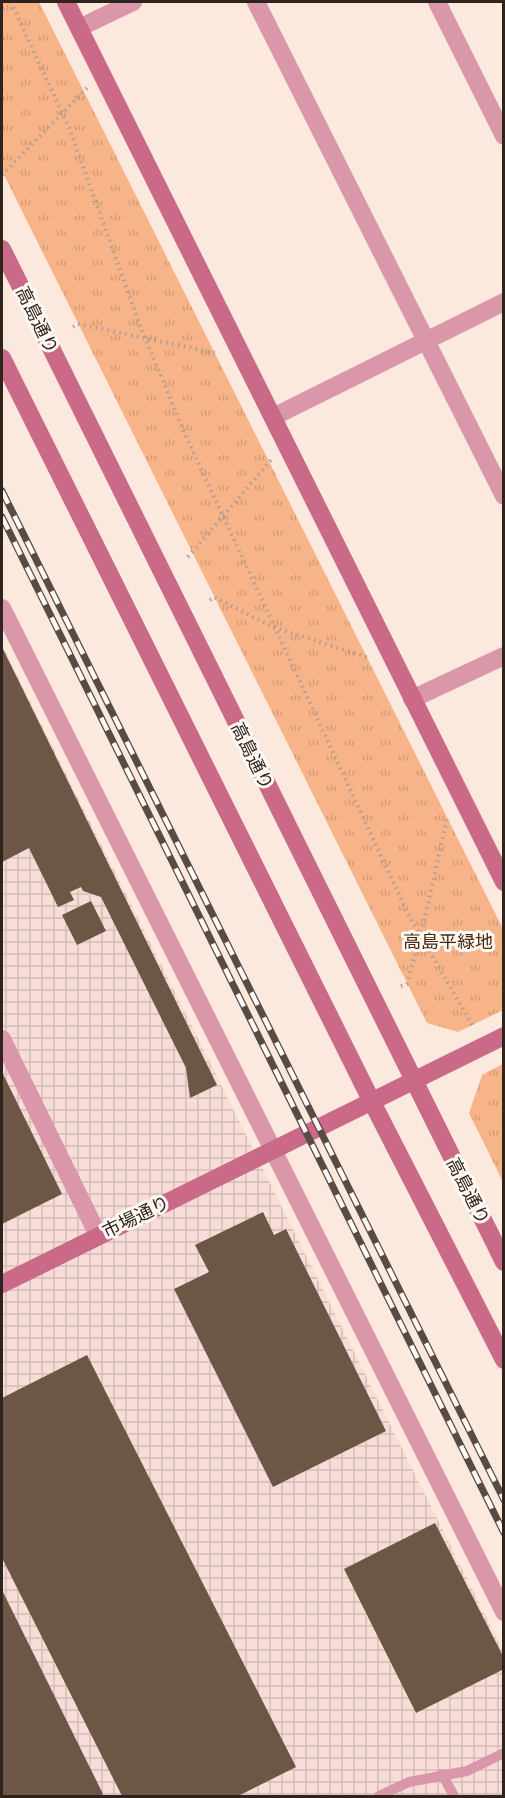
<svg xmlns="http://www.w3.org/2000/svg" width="505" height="1798" viewBox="0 0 505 1798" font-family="'PT Sans','Noto Sans JP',sans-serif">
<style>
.industrial{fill:url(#industrial-grid)}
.park{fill:url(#park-tufts)}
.building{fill:#6c5645}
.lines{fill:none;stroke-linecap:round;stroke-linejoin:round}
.path{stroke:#ad9e95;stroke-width:4;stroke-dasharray:1.5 4.5;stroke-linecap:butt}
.lane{stroke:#d997a9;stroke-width:10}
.street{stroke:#d997a9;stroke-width:18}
.secondary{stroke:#ca6a88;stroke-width:18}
.rail-casing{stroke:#574b43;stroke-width:7}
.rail{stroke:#fff9f5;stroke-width:4.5;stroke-dasharray:14;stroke-linecap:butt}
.labels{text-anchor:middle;stroke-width:6;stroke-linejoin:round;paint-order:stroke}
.street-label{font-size:18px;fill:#2e241d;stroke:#fff9f5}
.park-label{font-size:18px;fill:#48270e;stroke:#fff9f5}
</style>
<defs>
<pattern id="industrial-grid" width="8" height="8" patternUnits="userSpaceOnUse" patternTransform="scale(1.5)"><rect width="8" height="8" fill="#f7dcd7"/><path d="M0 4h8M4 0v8" fill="none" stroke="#d4bdb8"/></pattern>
<pattern id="park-tufts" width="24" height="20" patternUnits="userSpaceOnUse" patternTransform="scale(1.5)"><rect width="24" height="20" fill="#f7b488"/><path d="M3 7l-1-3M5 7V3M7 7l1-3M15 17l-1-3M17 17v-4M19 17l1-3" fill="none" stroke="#d49b75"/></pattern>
</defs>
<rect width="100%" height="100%" fill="#fbe9de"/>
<path class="industrial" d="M2,645L503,1651V1796H2Z"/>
<g class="park">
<path d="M2,2H39L503,929V1010L458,1032L427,1023L2,171Z"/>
<path d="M503,1064V1182L469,1113L482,1075Z"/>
</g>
<g class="building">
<path d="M2,647L217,1085L190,1098L186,1068L101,897L83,891L81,887L70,892L74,900L58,907L29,848L2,862Z"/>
<path d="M91,901L106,931L77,945L62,915Z"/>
<path d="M2,1072L62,1194L2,1224Z"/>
<path d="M263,1212L274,1235L286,1229L386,1431L273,1487L174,1289L209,1272L195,1245Z"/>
<path d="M87,1355L296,1767L238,1796H122L2,1558V1398Z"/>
<path d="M435,1523L504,1658V1669L416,1713L344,1569Z"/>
<path d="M2,1590L103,1794L99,1796H2Z"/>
</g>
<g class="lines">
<g class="path">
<path d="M11,2L70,130L139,323L184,432L408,914L474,1028"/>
<path d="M2,175L87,88"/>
<path d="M73,327L78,324L216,353"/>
<path d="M188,557L271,460"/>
<path d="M210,600L214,597L273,627L369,658"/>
<path d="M401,986L407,984L421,935L447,819"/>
</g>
<g class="lane">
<path d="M442,1774L454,1796"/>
<path d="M379,1796L409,1782L467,1771L504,1753"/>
</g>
<g class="street">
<path d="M256,2L504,496"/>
<path d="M437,2L504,136"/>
<path d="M79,28L133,2"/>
<path d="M273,417L504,302"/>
<path d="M2,608L504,1612"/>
<path d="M412,699L504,656"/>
<path d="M2,1039L98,1235"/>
</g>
<g class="secondary">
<path d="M66,2L504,882"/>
<path d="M2,249L504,1262"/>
<path d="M2,358L371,1100L504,1360"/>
<path d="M2,1284L504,1036"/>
</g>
<defs>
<g id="rail">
<path d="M2,491L504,1500"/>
<path d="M2,517L504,1533"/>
</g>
</defs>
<use href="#rail" class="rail-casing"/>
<use href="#rail" class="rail"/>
</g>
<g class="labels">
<g class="street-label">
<text transform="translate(37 320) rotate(64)" y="6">高島通り</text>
<text transform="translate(252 756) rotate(64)" y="6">高島通り</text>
<text transform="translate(468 1191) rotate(63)" y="6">高島通り</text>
<text transform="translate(136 1217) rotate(-26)" y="6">市場通り</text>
</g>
<g class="park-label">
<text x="448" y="948">高島平緑地</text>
</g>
</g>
<rect width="505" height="1798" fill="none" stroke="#2e241d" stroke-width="6"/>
</svg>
